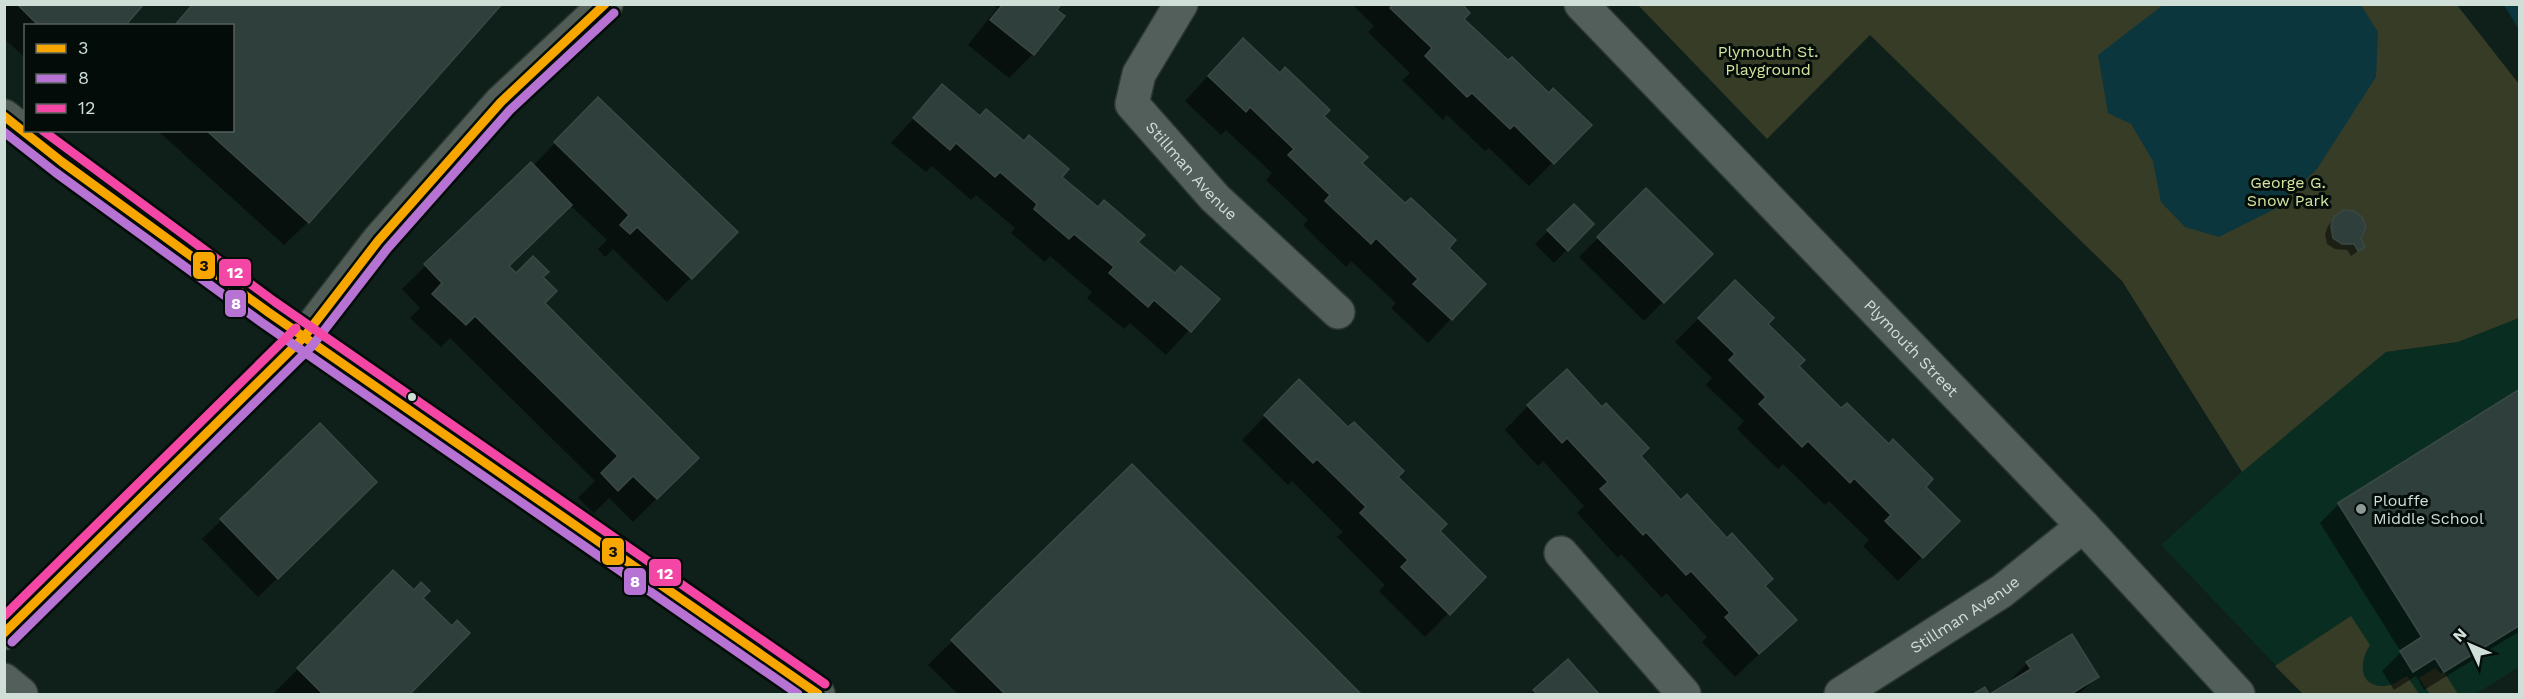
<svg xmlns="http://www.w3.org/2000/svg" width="2524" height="699" viewBox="0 0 2524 699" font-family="'Work Sans',sans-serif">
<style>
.built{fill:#0a2d22}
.green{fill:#363c26}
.water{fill:#0c363e}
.shadow{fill:#0007}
.building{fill:#2e3f3c;stroke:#3a4844;stroke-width:1.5}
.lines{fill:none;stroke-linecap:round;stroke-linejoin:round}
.major-tunnel{stroke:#2c3c36;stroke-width:33;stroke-dasharray:33 16;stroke-linecap:butt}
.minor-casing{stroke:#2d3833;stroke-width:36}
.major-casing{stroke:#2d3833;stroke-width:36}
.minor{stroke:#535f5a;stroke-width:33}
.major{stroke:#505c55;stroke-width:33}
.bus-1-casing{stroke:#030c08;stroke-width:14}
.bus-2-casing{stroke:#030c08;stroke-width:14}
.bus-3-casing{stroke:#030c08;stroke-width:14}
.bus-1{stroke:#f7a600;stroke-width:9}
.bus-2{stroke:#b673d3;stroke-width:9}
.bus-3{stroke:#f346a5;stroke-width:9}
.bus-dot{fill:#cfdfd8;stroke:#030c08;stroke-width:2}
.poi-dot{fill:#8c9c95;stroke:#030c08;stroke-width:2}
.labels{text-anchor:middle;stroke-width:6;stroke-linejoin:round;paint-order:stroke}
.park-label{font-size:16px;fill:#d5e39d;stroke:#030c08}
.street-label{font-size:16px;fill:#cfdfd8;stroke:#030c08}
.poi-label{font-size:16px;fill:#cfdfd8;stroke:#030c08;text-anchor:start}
.line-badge{stroke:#030c08;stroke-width:2}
.badge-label{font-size:16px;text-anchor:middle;font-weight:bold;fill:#fff}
.pale-badge-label{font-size:16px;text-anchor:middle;font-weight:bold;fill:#111}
</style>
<rect width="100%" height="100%" fill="#0f1f19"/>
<path class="built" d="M2519,318V667L2476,694H2303L2161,545L2242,472L2386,352L2458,342Z"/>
<g class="green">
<path d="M1638,5H2457L2519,84V318L2458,342L2386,352L2242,472L2122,281L1870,35L1767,139Z"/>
<path d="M2351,616L2370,645C2359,662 2358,687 2385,686C2392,686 2401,679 2407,676L2419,694H2303L2275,666Z"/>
<path d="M2435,668L2440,673L2444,672L2458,694H2430L2419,678Z"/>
</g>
<g class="water">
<path d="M2163,5H2361L2378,32L2376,77L2317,169L2273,210L2219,237L2185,227L2161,202L2153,161L2131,124L2108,113L2098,55Z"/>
<path d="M2504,5H2519V30Z"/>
</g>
<g class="shadow">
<path d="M4,4H142L123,26H26V58L4,39Z"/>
<path d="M193,4H500L308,222L284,245L157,130H232V26H174Z"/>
<path d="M993,4H1059L1055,10L1063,16L1033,54L1009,78L968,45L997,8Z"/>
<path d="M1352,4H1460L1462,19L1508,62L1553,162L1529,186L1489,148L1485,151L1447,115L1443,120L1402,80L1410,73L1368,32L1374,26Z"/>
<path d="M1220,63L1322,116L1360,163L1484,284L1428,343L1391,308L1396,303L1351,261L1346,267L1303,225L1308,220L1266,180L1272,173L1226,130L1221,135L1185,101Z"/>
<path d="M943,86L979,117L1060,177L1174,275L1218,299L1166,355L1130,323L1124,329L1087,298L1092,292L1050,256L1045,262L1011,233L1015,228L976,195L971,200L932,166L926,172L891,143Z"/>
<path d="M574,123L735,232L667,302L613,249L605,257L598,249L607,240L570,205L508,266L516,275L542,277L543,303L697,458L633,522L609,498L594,513L578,498L595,481L450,338L441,347L410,318L420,308L402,289L530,164L533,166Z"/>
<path d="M1646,190L1710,254L1644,321L1579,257Z"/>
<path d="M1574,206L1592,224L1554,263L1535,244Z"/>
<path d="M2335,218L2364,247L2351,256L2347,250L2335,249L2327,244L2325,234L2328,226Z"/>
<path d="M1735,282L1797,367L1958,521L1898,581L1863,546L1869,540L1829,501L1825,505L1783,464L1778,469L1737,429L1744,421L1706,385L1712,378L1675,342Z"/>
<path d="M2520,391V631L2424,690L2416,676L2394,690L2382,671L2401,652L2320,523L2339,504Z"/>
<path d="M1276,405L1396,477L1438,531L1484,577L1425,637L1379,591L1385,585L1337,537L1343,532L1292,481L1288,485L1242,440Z"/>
<path d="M1528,406L1639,456L1795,620L1735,677L1702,642L1707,637L1666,593L1662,598L1621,554L1618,558L1577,513L1584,506L1543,461L1538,466L1505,430Z"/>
<path d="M319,425L356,501L258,597L202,539Z"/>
<path d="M1132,466L1359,694H958L928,665Z"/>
<path d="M393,572L452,628L468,633L408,694H276L274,693Z"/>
<path d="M1568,661L1597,694H1531L1534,691Z"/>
<path d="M2027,663L2097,677L2079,694H1993L2004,687Z"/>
</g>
<g class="building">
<path d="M17,4H144L125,26H39Z"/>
<path d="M193,4H502L309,223L206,130H232V26H174Z"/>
<path d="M1003,4H1061L1057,10L1065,16L1034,55L990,20Z"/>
<path d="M1393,4H1462L1470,13L1464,19L1508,60L1512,57L1549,93L1553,88L1592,125L1554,164L1514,125L1510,129L1472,93L1467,97L1425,56L1432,48L1390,8Z"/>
<path d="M1243,38L1280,73L1285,67L1330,110L1324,116L1368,157L1362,163L1405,203L1411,198L1456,240L1449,248L1486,284L1452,320L1413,284L1418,279L1376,238L1371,244L1325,201L1330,195L1288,155L1294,149L1250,107L1246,112L1208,76Z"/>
<path d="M942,84L980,116L986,109L1024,141L1029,135L1069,169L1062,177L1098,207L1104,200L1145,235L1138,242L1175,273L1181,266L1220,299L1191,332L1154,300L1148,307L1109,273L1114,267L1074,234L1069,239L1034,209L1037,204L1000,172L995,177L956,143L950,150L913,118Z"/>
<path d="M598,97L738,232L692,279L637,227L630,234L620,225L629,215L554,142Z"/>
<path d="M531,162L572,205L509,266L516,273L533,256L549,272L543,277L557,291L545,303L699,458L657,499L633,476L618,491L601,473L618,456L475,316L466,325L432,294L442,283L424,264Z"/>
<path d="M1646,188L1713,254L1664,303L1597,237Z"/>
<path d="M1574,204L1594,224L1568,251L1547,230Z"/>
<path d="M2343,210L2354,211L2362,217L2366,227L2361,239L2365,247L2358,251L2354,244H2342L2333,238L2331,226L2334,217Z"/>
<path d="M1735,280L1774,318L1768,324L1805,360L1799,366L1841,408L1847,403L1889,444L1893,439L1933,479L1926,487L1960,521L1923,558L1885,521L1891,515L1854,478L1850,483L1808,441L1802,447L1759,404L1766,397L1729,360L1735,354L1698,318Z"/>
<path d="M1567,369L1602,407L1606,403L1649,448L1641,456L1681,500L1687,494L1727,538L1732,533L1773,579L1765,586L1797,620L1759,654L1725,617L1730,613L1691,571L1686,575L1646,532L1643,535L1600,489L1608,482L1567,438L1562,443L1527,405Z"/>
<path d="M1299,379L1348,427L1354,422L1404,471L1398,477L1447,524L1440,531L1486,577L1450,615L1401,567L1408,560L1360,513L1366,507L1317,459L1313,463L1264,415Z"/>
<path d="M2520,389V625L2444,672L2435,658L2413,672L2400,651L2422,637L2338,503Z"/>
<path d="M2520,389V625L2444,672L2435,658L2413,672L2400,651L2422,637L2338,503Z"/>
<path d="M320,423L377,482L278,579L220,519Z"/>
<path d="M1132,464L1361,694H1005L951,640Z"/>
<path d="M393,570L414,590L421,582L430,591L423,598L452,626L457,620L470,633L410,694H323L297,668Z"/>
<path d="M2072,634L2099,677L2071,694H1990L2031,669L2026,662Z"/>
<path d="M1568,659L1599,694H1537L1533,690Z"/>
<path d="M1985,687L1989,694H1973Z"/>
</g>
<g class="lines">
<path class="major-tunnel" d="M10,628L78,560"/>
<defs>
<g id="minor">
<path id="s1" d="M1181,4L1139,74L1132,104L1215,198L1338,312"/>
<path id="s2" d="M1581,4L2083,526L2238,694"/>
<path d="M1561,553L1684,694"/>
<path d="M4,680L21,694"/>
<path id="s3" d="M1841,694L2002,591L2083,526"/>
</g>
<g id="major">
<path d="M4,116L62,162L268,312L818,694"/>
<path d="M78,560L304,337L378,241L501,102L606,4"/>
<path d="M4,633L10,628"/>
</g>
</defs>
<use href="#minor" class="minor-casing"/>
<use href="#major" class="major-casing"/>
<use href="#minor" class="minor"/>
<use href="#major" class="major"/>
<defs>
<g id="bus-1">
<path d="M4,116L62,162L268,312L818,694"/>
<path d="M4,633L304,337L378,241L501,102L605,4"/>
</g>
<g id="bus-2">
<path d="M4,132L55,172L261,322L798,694"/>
<path d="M12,642L312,346L387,249L510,110L614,13"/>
</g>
<g id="bus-3">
<path d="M42,130L275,302L825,684"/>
<path d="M4,616L296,328"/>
</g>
</defs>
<use href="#bus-1" class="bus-1-casing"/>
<use href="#bus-2" class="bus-2-casing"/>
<use href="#bus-3" class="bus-3-casing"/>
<use href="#bus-1" class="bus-1"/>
<use href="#bus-2" class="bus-2"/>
<use href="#bus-3" class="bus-3"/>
</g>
<circle class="bus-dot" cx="412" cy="397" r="5"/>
<circle class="poi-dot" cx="2361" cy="509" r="6"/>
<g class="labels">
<g class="park-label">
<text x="1768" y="57">Plymouth St.<tspan x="1768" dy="18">Playground</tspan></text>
<text x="2288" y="188">George G.<tspan x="2288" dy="18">Snow Park</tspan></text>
</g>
<g class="street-label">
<text dy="6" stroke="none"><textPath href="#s1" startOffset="202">Stillman Avenue</textPath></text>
<text dy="6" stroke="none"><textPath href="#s2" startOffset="477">Plymouth Street</textPath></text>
<text dy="6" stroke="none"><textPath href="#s3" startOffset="147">Stillman Avenue</textPath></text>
</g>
<g class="poi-label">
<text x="2373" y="506">Plouffe<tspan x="2373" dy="18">Middle School</tspan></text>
</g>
</g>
<g class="line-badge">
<rect x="192" y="251" width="24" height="29" rx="6" fill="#f7a600"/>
<rect x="218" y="258" width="34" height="29" rx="6" fill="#f346a5"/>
<rect x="224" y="289" width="23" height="29" rx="6" fill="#b673d3"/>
<rect x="601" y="537" width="24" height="29" rx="6" fill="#f7a600"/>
<rect x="648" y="558" width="34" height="29" rx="6" fill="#f346a5"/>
<rect x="623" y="567" width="24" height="29" rx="6" fill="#b673d3"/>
</g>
<g class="badge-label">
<text x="235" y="278">12</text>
<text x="236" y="309">8</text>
<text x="665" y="579">12</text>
<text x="635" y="587">8</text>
</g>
<g class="pale-badge-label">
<text x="204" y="271">3</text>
<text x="613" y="557">3</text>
</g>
<rect width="2524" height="699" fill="none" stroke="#cfdfd8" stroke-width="12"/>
<rect x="24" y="24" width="210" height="108" fill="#030c08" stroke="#55605b" stroke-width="1.5"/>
<rect x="36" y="44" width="30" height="9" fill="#f7a600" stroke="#55605b" stroke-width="1.5"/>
<text x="78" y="54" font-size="18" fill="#cfdfd8">3</text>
<rect x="36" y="74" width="30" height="9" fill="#b673d3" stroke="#55605b" stroke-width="1.5"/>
<text x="78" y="84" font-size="18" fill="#cfdfd8">8</text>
<rect x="36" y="104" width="30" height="9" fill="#f346a5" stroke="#55605b" stroke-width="1.5"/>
<text x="78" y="114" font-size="18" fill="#cfdfd8">12</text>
<g transform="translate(2470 645) rotate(314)" stroke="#030c08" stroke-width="4.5" paint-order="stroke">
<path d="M0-4.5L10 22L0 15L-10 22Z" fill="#cfdfd8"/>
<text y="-9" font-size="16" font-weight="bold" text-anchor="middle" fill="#cfdfd8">N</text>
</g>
</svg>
